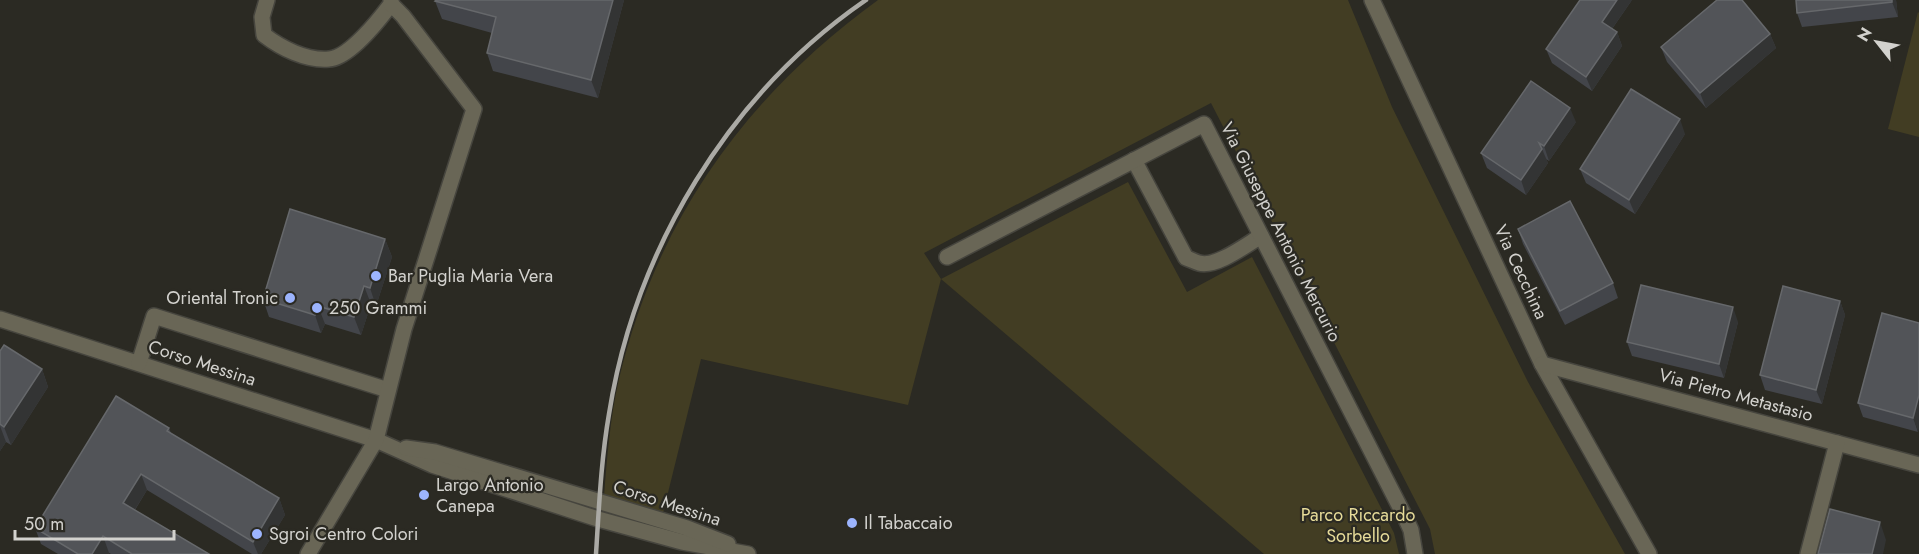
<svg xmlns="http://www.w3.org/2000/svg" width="1919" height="554" viewBox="0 0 1919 554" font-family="Jost,sans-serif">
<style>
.green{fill:#423d23}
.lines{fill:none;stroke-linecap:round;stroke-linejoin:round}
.minor-casing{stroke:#46453e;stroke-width:18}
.minor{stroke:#696656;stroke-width:15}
.rail{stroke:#abaaa5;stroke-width:4.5}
.wall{fill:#43454a}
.shaded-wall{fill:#333434}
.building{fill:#525458;stroke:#66686b;stroke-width:1.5}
.poi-dot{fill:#9cb4fd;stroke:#2b2a23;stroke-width:2}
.labels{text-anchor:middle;stroke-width:4.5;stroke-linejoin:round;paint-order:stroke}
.street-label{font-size:18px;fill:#d3d2ce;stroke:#2b2a23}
.poi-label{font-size:18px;fill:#d3d2ce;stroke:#2b2a23;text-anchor:start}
.park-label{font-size:18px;fill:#e6db99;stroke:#2b2a23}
</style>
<rect width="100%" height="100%" fill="#2b2a23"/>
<g class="green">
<path d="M878,0H1348L1392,107L1528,382L1625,554H1435L1430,529L1211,103L924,253L941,279L1128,182L1187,292L1252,257L1394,533L1399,554H1264L941,279L908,405L701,359L663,513L604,497C607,458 610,418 619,379C657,219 746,96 878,0Z"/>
<path d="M1918,12L1919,13V137L1888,129Z"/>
</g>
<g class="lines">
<defs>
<g id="minor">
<path d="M267,0L262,17L264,35C281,48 306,61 329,59C349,58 379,20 391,4V0"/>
<path d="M1372,0L1542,364L1649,554"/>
<path d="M1134,160L1186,258C1190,259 1195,262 1199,263C1216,268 1246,245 1261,236"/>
<path d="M947,257L1204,124L1404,515L1411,530L1415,554"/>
<path d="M0,319L376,440L432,465L598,519L682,542L748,554"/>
<path d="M139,363L154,316L388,390"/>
<path d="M1542,364L1919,465"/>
<path d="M406,448L435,452L687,528L728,544"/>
<path d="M308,554L376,440L404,329L474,109L403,16L391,4"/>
<path d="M1808,554L1837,443"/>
</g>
</defs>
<use href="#minor" class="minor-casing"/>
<use href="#minor" class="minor"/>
<path class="rail" d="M596,554C599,507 601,460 609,414C635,250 729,94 866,0"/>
</g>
<g class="wall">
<path d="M624,0L598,98L493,71L487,53L492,33L442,19L435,1Z"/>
<path d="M1632,0L1612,29L1617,32L1622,46L1592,91L1552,63L1546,49Z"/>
<path d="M1896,0L1898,17L1802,27L1797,13Z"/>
<path d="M1770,34L1776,48L1706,108L1667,62L1661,47Z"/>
<path d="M1576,122L1549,161L1546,159L1548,163L1526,195L1487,168L1481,153Z"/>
<path d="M1685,134L1635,214L1586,183L1580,169Z"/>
<path d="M1518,229L1613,283L1618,298L1565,325L1523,244Z"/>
<path d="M385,239L392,257L376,306L371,304L361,335L325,324L321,333L269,317L263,299Z"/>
<path d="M1840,301L1845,315L1822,404L1765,390L1760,375Z"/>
<path d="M1882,313L1918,432L1863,417L1858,403Z"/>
<path d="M1738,322L1724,378L1632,356L1627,342Z"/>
<path d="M0,351L42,369L48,387L11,445L6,442L0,451Z"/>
<path d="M169,428L171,433L279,498L285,515L261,554H252L147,490L135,510L209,554H111L109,553L108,554H58L41,544L35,528Z"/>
</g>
<g class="shaded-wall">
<path d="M613,0H624L598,98L591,80Z"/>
<path d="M1617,0H1632L1607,36L1602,22Z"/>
<path d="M1892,0H1896L1898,17L1892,2Z"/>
<path d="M1617,32L1622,46L1592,91L1586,77Z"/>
<path d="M1770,34L1776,48L1706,108L1700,93Z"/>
<path d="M1570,108L1576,122L1549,161L1544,146Z"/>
<path d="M1680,119L1685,134L1635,214L1629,200Z"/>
<path d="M1542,149L1548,163L1526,195L1521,180Z"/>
<path d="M385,239L392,257L376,306L370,288Z"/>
<path d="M364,286L371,304L361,335L354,317Z"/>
<path d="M1840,301L1845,315L1822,404L1816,390Z"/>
<path d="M318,306L325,324L321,333L315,315Z"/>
<path d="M1733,307L1738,322L1724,378L1719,364Z"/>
<path d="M42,369L48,387L11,445L4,427Z"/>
<path d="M1919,395V429L1918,432L1913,418Z"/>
<path d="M0,426L6,442L0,451Z"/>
<path d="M141,474L147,490L129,519L123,503Z"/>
<path d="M279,498L285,515L261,554H258L253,542Z"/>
<path d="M1880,522L1886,540L1883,554H1872Z"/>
<path d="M103,536L109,553L108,554H92Z"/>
</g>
<g class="building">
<path d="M436,0H613L591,80L487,53L496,17L435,1Z"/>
<path d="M1580,0H1617L1602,22L1617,32L1586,77L1546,49Z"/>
<path d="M1717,0H1742L1770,34L1700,93L1661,47Z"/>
<path d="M1796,0H1892V2L1797,13Z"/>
<path d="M1531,81L1570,108L1544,146L1539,143L1542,149L1521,180L1481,153Z"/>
<path d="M1631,89L1680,119L1629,200L1580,169Z"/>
<path d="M1570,201L1613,283L1560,311L1518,229Z"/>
<path d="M290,209L385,239L370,288L364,286L354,317L318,306L315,315L263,299Z"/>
<path d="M1641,285L1733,307L1719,364L1627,342Z"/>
<path d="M1783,286L1840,301L1816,390L1760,375Z"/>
<path d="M1882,313L1919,323V395L1913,418L1858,403Z"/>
<path d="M4,345L42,369L4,427L0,424V351Z"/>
<path d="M116,396L169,428L167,431L279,498L253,542L141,474L123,503L209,554H132L103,536L92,554H78L35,528Z"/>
<path d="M1830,509L1880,522L1872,554H1818Z"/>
</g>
<g class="poi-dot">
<circle cx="376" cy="276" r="6"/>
<circle cx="290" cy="298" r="6"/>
<circle cx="317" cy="308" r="6"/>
<circle cx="424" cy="495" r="6"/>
<circle cx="852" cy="523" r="6"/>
<circle cx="257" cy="534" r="6"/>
</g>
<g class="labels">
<g class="street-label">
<text transform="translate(1281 232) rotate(63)" y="6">Via Giuseppe Antonio Mercurio</text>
<text transform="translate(1521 272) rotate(65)" y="6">Via Cecchina</text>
<text transform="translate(202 363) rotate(18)" y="6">Corso Messina</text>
<text transform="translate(1736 395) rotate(15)" y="6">Via Pietro Metastasio</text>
<text transform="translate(667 503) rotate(18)" y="6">Corso Messina</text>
</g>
<g class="poi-label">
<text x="388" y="282">Bar Puglia Maria Vera</text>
<text x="278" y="304" text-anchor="end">Oriental Tronic</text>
<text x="329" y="314">250 Grammi</text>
<text x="436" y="491">Largo Antonio<tspan x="436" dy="21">Canepa</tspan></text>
<text x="864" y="529">Il Tabaccaio</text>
<text x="269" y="540">Sgroi Centro Colori</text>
</g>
<g class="park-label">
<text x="1358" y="521">Parco Riccardo<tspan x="1358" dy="21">Sorbello</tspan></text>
</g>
</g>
<g transform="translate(1877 42) rotate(301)" stroke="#2b2a23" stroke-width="4.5" paint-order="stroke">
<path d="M0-4.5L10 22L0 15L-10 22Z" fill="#d3d2ce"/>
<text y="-9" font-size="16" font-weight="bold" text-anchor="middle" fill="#d3d2ce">N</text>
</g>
<path d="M15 530v9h159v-9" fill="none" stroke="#d3d2ce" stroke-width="3"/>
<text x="24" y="530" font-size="18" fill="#d3d2ce" stroke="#2b2a23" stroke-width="4.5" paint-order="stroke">50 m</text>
</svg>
